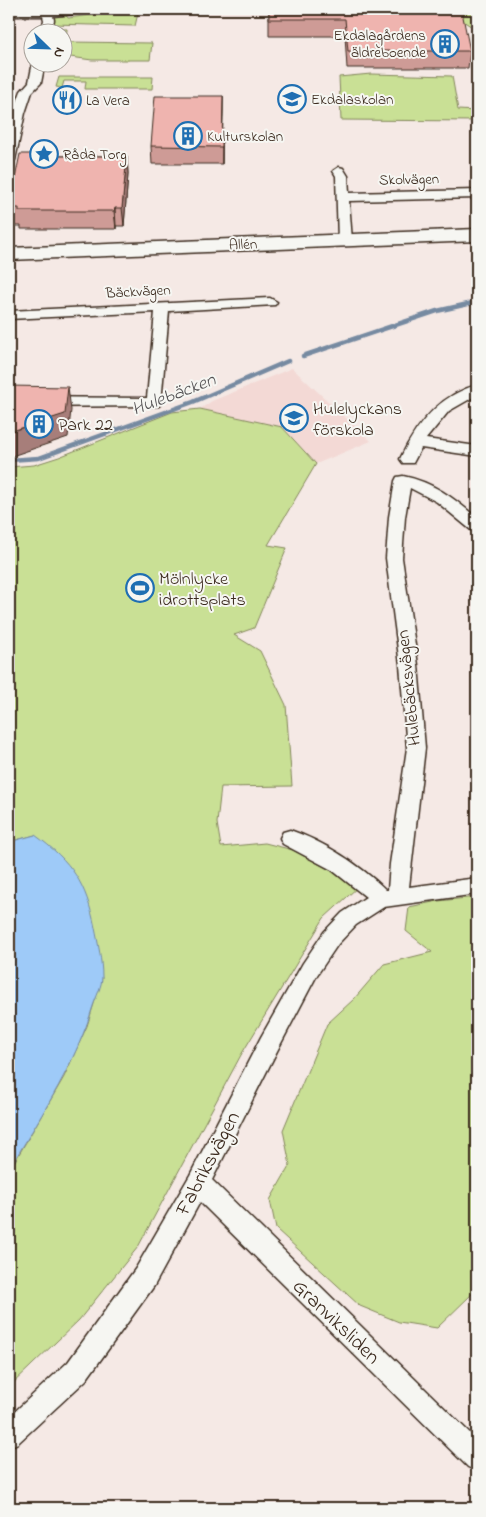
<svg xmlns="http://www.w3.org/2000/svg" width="486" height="1517" viewBox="0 0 486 1517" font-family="'Indie Flower',sans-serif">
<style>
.built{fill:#f3d9d5}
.green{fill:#c9e095;stroke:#82855a}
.water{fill:#9ecaf8;stroke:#768aa1}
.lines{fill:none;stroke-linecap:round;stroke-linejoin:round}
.stream{stroke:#768aa1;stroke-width:4.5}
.street-casing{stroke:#3b2a1e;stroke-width:3}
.secondary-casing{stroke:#3b2a1e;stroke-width:3}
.street{fill:#f6f6f2;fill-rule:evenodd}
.secondary{fill:#f6f6f2;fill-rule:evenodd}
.wall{fill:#ce9b96;stroke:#3b2a1e}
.shaded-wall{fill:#a77e7a;stroke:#3b2a1e}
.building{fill:#efb4af;stroke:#3b2a1e}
.labels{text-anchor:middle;stroke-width:4;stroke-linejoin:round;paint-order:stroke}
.far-poi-label{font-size:15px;fill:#3b2a1e;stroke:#f6f6f2;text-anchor:start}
.far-street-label{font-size:15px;fill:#3b2a1e;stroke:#f6f6f2}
.poi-label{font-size:18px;fill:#3b2a1e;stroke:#f6f6f2;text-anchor:start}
.street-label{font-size:18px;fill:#3b2a1e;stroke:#f6f6f2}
.water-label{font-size:19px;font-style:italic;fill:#545254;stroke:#f6f6f2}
.near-street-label{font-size:21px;fill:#3b2a1e;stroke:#f6f6f2}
</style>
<rect width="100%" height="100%" fill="#f5e9e5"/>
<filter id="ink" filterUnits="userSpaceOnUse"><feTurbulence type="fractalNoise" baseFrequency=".02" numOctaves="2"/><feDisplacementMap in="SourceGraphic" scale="10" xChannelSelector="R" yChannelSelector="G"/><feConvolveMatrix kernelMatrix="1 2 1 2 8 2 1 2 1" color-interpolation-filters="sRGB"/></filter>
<g filter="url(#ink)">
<path class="built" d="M292,368L371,441L316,464L282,427L200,409L212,401Z"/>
<g class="green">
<path d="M121,9H139L135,26L51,24L52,16L65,14L68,18L122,11Z"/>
<path d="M444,9H477V30Z"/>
<path d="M47,29H67L66,42L152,43L150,60H92L63,56L62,32H47Z"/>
<path d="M371,74L452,76L458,110L477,111V121L341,120L339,77Z"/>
<path d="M59,77H153L152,89H85L86,81H64L62,88L56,87Z"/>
<path d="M200,409L282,427L316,464L268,545L287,548L254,628L234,635L260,651L286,705L292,786L221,787L217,823L221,847L265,843L293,850L359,886L324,918L241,1055L138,1247L79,1320L9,1387V1167L15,1161L64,1077L87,1026L102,978L35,835L9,842V467L34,465L59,457L172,412Z"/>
<path d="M477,897V1291L472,1294L437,1328L399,1322L360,1306L276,1229L270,1200L290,1165L283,1130L327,1024L354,999L384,964L432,952L406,931L409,907L438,901Z"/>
</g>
<path class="water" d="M35,835C72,862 86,883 95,928C98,943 102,961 102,977C102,986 96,997 93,1006C76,1062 44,1111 14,1161L9,1167V842Z"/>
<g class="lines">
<g class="stream">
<path d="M303,356L437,311L477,302"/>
<path d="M9,460L39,458L193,402L288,361"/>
</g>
<defs>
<g id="street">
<path d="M101,9L96,12L53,16L54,20L51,32H41L44,20L43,16H9V10Z"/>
<path d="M33,62H45L41,83L32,92L25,113L15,160L9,164V133L13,113L21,91L29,82Z"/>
<path d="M339,167L343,168L348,176L349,193L477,190V198L349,201L352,241L345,245L338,241L336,176L333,171Z"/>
<path d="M270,298L277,302L275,305L169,311L161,403L159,406L9,407V397L147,398L155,312L9,319V311Z"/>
<path d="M477,385V395L449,411L426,439L477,446V456L421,448L413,463H403L400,459C416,425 439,395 477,385Z"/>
<path d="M403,476C433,482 454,498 477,518V531L471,530L437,502L410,488L405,517L402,558L418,665L425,748L409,887L477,878V894L384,907L356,925L338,944L317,975L277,1051L212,1180L477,1440V1471L468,1467L200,1202L154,1286L86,1380L18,1443L9,1447V1417L68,1362L136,1268L190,1175L261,1037L303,963L324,932L342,913L366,897L332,870L283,844L280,838L283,832L290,830C325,842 360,865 386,890H388L390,864L407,748L400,665L386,558L389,517L395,481L397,477Z"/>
</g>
<path id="secondary" d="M477,229V241L9,260V248Z"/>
</defs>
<use href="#street" class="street-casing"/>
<use href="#secondary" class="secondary-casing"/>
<use href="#street" class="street"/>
<use href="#secondary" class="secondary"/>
</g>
<g class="wall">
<path d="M269,9L452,12L470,51L468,68H347L345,36H269Z"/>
<path d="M223,96L222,164H152L151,146Z"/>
<path d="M45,154L46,156H127L128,174L124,226H116V229H21V226H11L9,208Z"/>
</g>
<g class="shaded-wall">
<path d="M223,96V113L222,164V147Z"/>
<path d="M127,156L128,174L124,226L122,208Z"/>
<path d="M115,208L116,226V229L114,211Z"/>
<path d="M68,387L71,410L68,437L9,457V432Z"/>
</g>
<g class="building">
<path d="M269,9H451L452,12H462L470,51H348L345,19H269Z"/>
<path d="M155,96H223L222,147L151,146Z"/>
<path d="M20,154H45V156H127L122,208H115L114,211H19V208H9Z"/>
<path d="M9,386L68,387L65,414L9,432Z"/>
</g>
</g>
<defs>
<symbol id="building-ring" viewBox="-11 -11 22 22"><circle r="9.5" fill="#f6f6f2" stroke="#1f6fb2" stroke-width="1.5"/><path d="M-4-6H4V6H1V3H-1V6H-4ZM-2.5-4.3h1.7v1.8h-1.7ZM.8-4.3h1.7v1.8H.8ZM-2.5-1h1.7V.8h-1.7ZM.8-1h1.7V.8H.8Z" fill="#1f6fb2"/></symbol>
<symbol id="school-ring" viewBox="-11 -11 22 22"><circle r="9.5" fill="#f6f6f2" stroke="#1f6fb2" stroke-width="1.5"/><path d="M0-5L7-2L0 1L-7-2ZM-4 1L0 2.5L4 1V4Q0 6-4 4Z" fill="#1f6fb2"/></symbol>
<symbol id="restaurant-ring" viewBox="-11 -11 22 22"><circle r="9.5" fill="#f6f6f2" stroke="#1f6fb2" stroke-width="1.5"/><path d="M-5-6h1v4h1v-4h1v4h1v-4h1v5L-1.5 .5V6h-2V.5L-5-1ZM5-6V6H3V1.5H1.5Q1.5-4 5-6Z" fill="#1f6fb2"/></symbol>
<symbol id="sight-ring" viewBox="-11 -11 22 22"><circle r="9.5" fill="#f6f6f2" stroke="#1f6fb2" stroke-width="1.5"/><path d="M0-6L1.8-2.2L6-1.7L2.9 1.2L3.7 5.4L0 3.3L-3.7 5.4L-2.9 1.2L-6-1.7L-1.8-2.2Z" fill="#1f6fb2"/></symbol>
<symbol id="stadium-ring" viewBox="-11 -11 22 22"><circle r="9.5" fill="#f6f6f2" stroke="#1f6fb2" stroke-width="1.5"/><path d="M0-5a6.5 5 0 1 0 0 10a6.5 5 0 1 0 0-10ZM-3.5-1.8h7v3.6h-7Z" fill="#1f6fb2"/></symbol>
</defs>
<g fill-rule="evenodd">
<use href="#building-ring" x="429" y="28" width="32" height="32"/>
<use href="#school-ring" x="276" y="83" width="32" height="32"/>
<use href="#restaurant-ring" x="51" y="84" width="32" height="32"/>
<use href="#building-ring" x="172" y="120" width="32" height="32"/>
<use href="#sight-ring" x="28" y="138" width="32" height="32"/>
<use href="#school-ring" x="278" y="402" width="32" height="32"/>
<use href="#building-ring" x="23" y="408" width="32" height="32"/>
<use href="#stadium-ring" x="124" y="572" width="32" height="32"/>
</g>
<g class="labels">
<g class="far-poi-label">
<text x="426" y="40" text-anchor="end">Ekdalagårdens<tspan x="426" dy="17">äldreboende</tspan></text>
<text x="311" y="104">Ekdalaskolan</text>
<text x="86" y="105">La Vera</text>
<text x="207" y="141">Kulturskolan</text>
<text x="63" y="159">Råda Torg</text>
</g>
<g class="far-street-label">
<text transform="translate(409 179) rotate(-1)" y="5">Skolvägen</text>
<text transform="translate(243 244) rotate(-2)" y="5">Allén</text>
<text transform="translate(138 291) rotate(-3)" y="5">Bäckvägen</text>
</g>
<g class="poi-label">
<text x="313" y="414">Hulelyckans<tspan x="313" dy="21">förskola</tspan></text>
<text x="58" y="430">Park 22</text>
<text x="159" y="584">Mölnlycke<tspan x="159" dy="21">idrottsplats</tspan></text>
</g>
<g class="street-label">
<text transform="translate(408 688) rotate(-96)" y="6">Hulebäcksvägen</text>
</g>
<g class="water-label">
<text transform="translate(173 393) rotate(-21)" y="7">Hulebäcken</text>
</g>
<g class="near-street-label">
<text transform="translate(207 1163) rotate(-62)" y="7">Fabriksvägen</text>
<text transform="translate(337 1321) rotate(44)" y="7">Granviksliden</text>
</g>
</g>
<rect width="486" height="1517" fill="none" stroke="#f6f6f2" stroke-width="30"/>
<rect x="15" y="15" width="456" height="1487" fill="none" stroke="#3b2a1e" stroke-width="2" filter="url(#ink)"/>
<g transform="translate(48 48) rotate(113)"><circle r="24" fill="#f6f6f2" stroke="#aba49d"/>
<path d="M0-4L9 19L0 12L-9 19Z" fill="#1f6fb2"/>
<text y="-8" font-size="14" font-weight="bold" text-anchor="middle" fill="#3b2a1e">N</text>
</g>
</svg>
